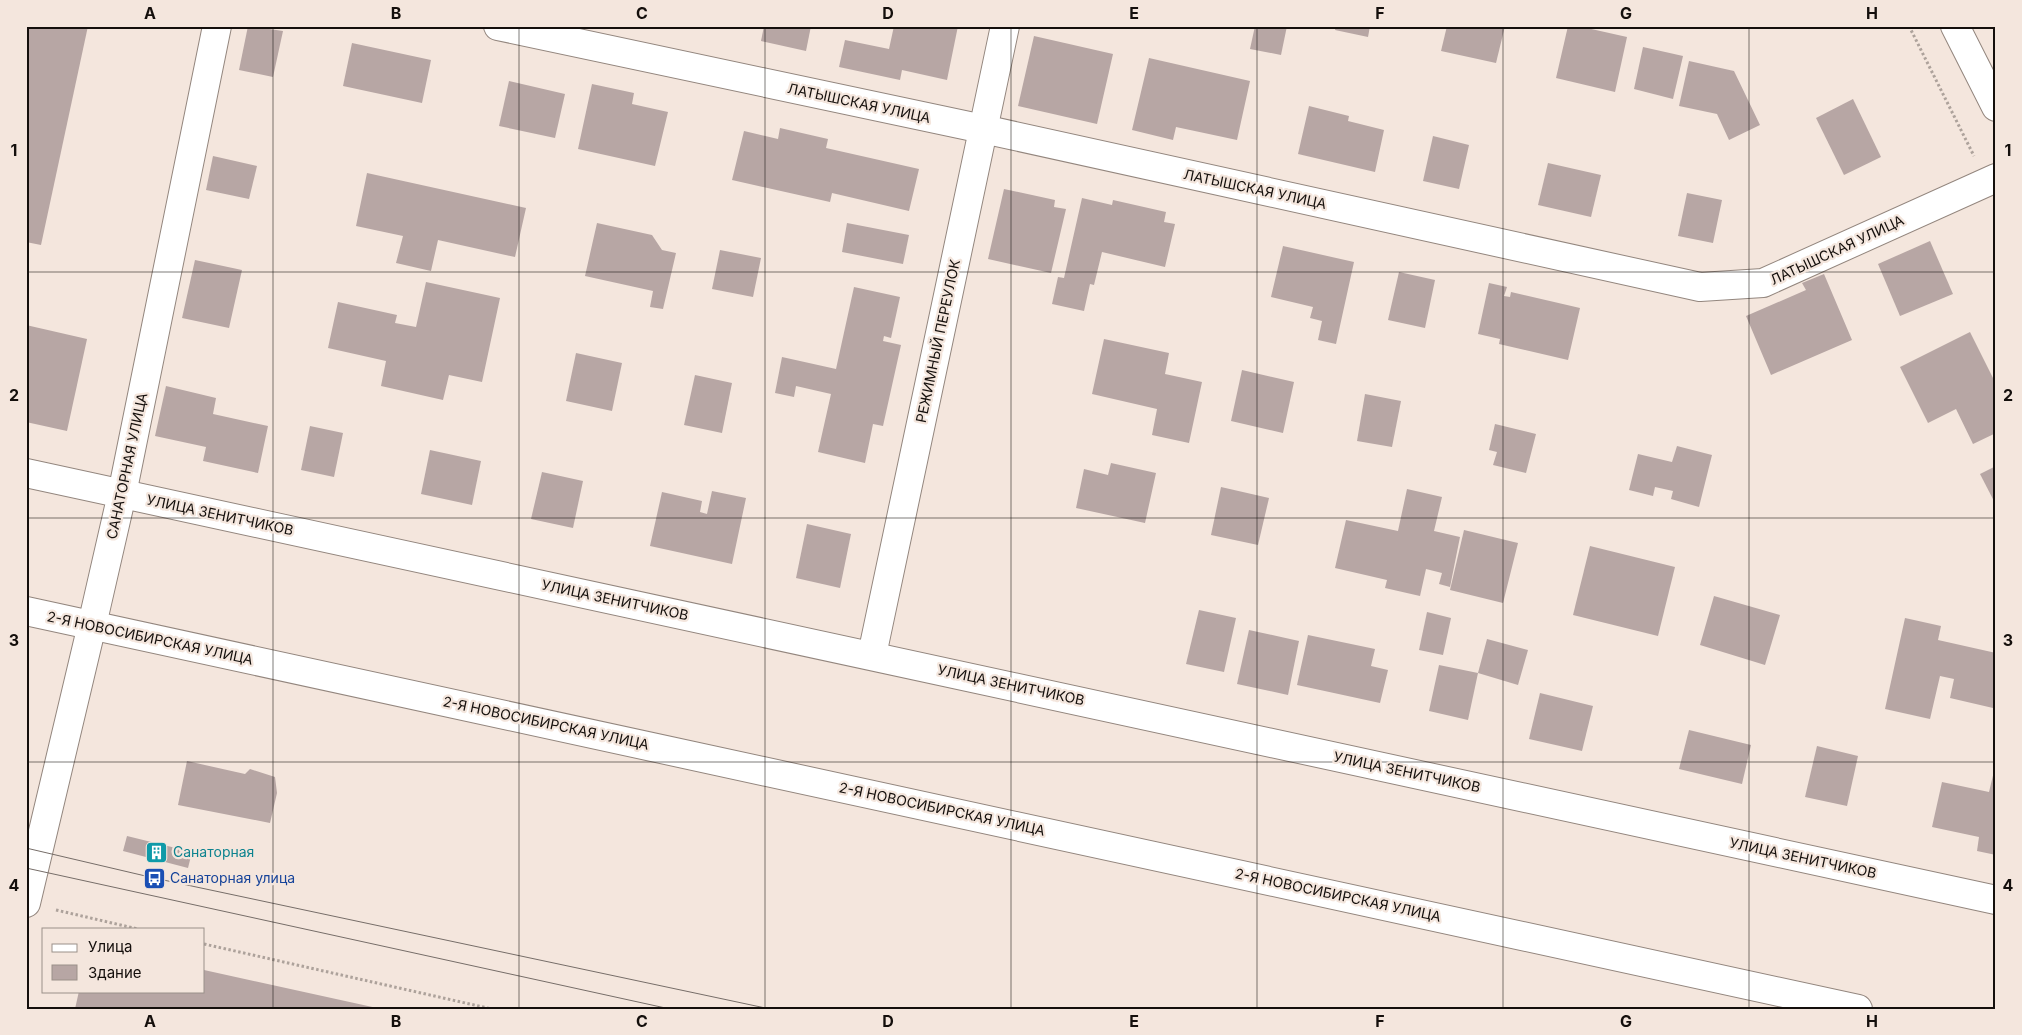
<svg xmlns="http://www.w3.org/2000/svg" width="2022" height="1035" viewBox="0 0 2022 1035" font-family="Inter,sans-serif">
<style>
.building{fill:#b7a6a4}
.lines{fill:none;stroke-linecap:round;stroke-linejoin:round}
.street-casing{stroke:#93867e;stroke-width:30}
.secondary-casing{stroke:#93867e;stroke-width:30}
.primary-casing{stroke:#93867e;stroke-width:30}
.path{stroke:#ada29b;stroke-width:3;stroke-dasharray:2.5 2.5;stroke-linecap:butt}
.street{stroke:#fff;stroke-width:28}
.secondary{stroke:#fff;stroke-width:28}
.primary{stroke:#fff;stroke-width:28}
.tram{stroke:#766d68;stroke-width:1}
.grid{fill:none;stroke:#140f0c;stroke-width:1;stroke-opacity:0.55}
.labels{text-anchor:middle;stroke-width:4.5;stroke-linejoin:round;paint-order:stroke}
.street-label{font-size:14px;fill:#140f0c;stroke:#f4e6dd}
.culture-label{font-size:14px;fill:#0d838f;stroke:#f4e6dd;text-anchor:start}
.transit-label{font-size:14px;fill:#164399;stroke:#f4e6dd;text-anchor:start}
.neatline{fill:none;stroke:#140f0c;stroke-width:2}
.grid-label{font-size:16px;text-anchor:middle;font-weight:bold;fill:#140f0c}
</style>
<rect width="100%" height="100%" fill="#f4e6dd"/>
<g class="building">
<path d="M26,26H88L41,245L26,242Z"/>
<path d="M248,26L283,31L273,77L239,70Z"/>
<path d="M764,26H811L806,51L761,41Z"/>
<path d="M894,26H958L947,80L902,70L900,80L839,67L845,40L889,49Z"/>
<path d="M1255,26H1287L1281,55L1250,49Z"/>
<path d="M1336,26H1370L1368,37L1335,30Z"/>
<path d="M1447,26H1505L1496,63L1441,51Z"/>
<path d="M1568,26H1578L1627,37L1615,92L1556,78Z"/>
<path d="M1034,36L1113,54L1097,124L1018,106Z"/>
<path d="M352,43L431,60L422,103L343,86Z"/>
<path d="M1643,47L1683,56L1673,99L1634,89Z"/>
<path d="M1149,58L1250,81L1237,140L1176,127L1173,140L1132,130Z"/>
<path d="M1689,61L1734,71L1760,125L1729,140L1717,114L1679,106Z"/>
<path d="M509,81L565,94L555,138L499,126Z"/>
<path d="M592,84L634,93L632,104L668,112L655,166L578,149Z"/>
<path d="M1853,99L1881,157L1844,175L1816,118Z"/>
<path d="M1309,106L1349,116L1348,121L1384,130L1375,172L1298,154Z"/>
<path d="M780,128L828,139L826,148L919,169L909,211L832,193L830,202L732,180L744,131L778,139Z"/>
<path d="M1433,136L1469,145L1459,189L1423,181Z"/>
<path d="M213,156L257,166L249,199L206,190Z"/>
<path d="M1548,163L1601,175L1591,217L1538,205Z"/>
<path d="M367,173L526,208L515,257L438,240L431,271L396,263L403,236L356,226Z"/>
<path d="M1004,189L1055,200L1054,207L1066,209L1051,273L988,259Z"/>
<path d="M1687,193L1722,200L1713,243L1678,236Z"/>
<path d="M1082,198L1112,205L1113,200L1166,212L1164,222L1175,224L1165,267L1102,252L1094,285L1090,284L1084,311L1052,304L1058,277L1064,278Z"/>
<path d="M597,223L652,235L662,250L676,253L663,309L650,307L653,291L585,276Z"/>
<path d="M847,223L909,235L903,264L842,252Z"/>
<path d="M1930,241L1953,294L1900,316L1878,264Z"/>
<path d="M1283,246L1354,262L1336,344L1318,340L1322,321L1310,318L1313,307L1271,297Z"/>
<path d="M720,250L761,258L753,297L712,289Z"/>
<path d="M195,260L242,270L229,328L182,318Z"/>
<path d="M1399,272L1435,280L1425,328L1388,320Z"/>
<path d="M1824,274L1852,340L1771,375L1746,316L1806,290L1802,283Z"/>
<path d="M426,282L500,298L482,382L449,375L443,400L381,386L386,361L328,348L338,302L397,315L395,323L416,327Z"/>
<path d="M1489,283L1507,287L1504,296L1510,297L1511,292L1580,308L1568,360L1499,344L1500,339L1478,334Z"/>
<path d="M854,287L900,297L891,338L884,336L883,341L901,345L883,426L873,424L865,463L818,452L831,394L796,386L794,397L775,393L782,357L836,369Z"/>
<path d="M26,325L87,339L67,431L26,422Z"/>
<path d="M1970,332L1996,384V390L1993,391L1996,397V433L1973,444L1956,409L1928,423L1900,367Z"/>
<path d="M1104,339L1169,353L1165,374L1202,382L1189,443L1152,435L1157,409L1092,394Z"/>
<path d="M576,353L622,363L612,411L566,401Z"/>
<path d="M1242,370L1294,382L1283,433L1231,421Z"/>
<path d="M695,375L732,383L722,433L684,425Z"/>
<path d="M166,386L216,398L213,414L268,426L258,473L203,461L206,447L155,436Z"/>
<path d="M1365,394L1401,401L1392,447L1357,441Z"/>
<path d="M1495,424L1536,434L1526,473L1493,465L1497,452L1489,450Z"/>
<path d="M310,426L343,433L334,477L301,470Z"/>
<path d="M1677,446L1712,455L1699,507L1671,499L1673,491L1655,487L1653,496L1629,490L1638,454L1672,462Z"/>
<path d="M430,450L481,461L472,505L421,494Z"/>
<path d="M1111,463L1156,473L1145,523L1076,508L1084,469L1108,475Z"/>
<path d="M1996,466V505L1980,474Z"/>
<path d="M542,472L583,481L573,528L531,519Z"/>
<path d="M1221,487L1269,498L1258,545L1211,535Z"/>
<path d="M1407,489L1442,497L1434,531L1460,537L1450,587L1439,584L1442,573L1426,569L1420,596L1385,588L1387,580L1335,568L1346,520L1398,531Z"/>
<path d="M712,491L746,498L732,564L650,546L662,492L702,501L700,512L707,514Z"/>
<path d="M807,524L851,534L840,588L796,578Z"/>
<path d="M1464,530L1518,543L1503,603L1450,590Z"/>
<path d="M1590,546L1675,567L1658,636L1573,615Z"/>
<path d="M1714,596L1780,615L1765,665L1700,645Z"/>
<path d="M1199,610L1236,618L1224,672L1186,664Z"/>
<path d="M1427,612L1451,618L1443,655L1419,650Z"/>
<path d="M1905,618L1941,626L1938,640L1996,653V694L1993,708L1950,698L1954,679L1940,676L1930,719L1885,709Z"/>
<path d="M1249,630L1299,641L1288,695L1237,684Z"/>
<path d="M1308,635L1375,649L1371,666L1388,670L1380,703L1297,685Z"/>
<path d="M1487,639L1528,650L1518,685L1478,673Z"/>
<path d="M1439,665L1478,673L1468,720L1429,711Z"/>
<path d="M1540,693L1593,706L1582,751L1529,739Z"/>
<path d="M1689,730L1751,745L1742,784L1679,769Z"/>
<path d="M1817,746L1858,756L1847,806L1805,797Z"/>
<path d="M187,761L245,774L250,769L275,777L277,793L270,823L178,805Z"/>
<path d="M1996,763V855L1977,851L1979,837L1932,827L1942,782L1989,792Z"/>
<path d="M127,836L192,852L188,868L123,851Z"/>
<path d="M204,970L377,1008V1009H75L79,991H204Z"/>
</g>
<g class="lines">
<defs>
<g id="street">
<path d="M498,26L983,129L1700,287L1763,283L1996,178"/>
<path d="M26,473L1996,900"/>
<path d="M92,625L122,494L217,26"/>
<path d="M872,655L1005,26"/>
</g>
<g id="secondary">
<path d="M1955,26L1996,107"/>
<path d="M26,903L92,625"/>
</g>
<path id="primary" d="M26,611L1858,1009"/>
</defs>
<use href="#street" class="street-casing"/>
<use href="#secondary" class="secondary-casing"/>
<use href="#primary" class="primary-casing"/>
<g class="path">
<path d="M1909,26L1974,156"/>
<path d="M1994,26L1996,29"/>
<path d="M56,910L138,929"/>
<path d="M204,944L492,1009"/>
</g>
<use href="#street" class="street"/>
<use href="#secondary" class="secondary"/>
<use href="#primary" class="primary"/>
<g class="tram">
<path d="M26,848L154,878L770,1009"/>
<path d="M26,868L670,1009"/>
</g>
</g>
<path class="grid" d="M273,26V1009M519,26V1009M765,26V1009M1011,26V1009M1257,26V1009M1503,26V1009M1749,26V1009M26,272H1996M26,518H1996M26,762H1996"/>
<defs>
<symbol id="building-square" viewBox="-11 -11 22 22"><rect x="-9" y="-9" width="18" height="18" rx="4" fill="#0f9aa8" stroke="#f4e6dd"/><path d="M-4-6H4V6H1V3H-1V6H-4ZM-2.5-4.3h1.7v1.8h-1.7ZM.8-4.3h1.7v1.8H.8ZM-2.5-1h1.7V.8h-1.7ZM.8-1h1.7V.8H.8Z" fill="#fff"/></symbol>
<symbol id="bus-square" viewBox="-11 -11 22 22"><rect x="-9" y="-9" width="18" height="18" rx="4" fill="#1a4fb4" stroke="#f4e6dd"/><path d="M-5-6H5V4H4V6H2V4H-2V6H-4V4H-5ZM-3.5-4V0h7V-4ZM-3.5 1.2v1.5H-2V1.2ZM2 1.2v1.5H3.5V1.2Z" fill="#fff"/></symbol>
</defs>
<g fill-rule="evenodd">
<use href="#building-square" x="144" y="840" width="25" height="25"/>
<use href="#bus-square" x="142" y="866" width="25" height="25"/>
</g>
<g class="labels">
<g class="street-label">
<text transform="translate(859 103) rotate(12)" y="5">ЛАТЫШСКАЯ УЛИЦА</text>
<text transform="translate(1255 189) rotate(12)" y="5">ЛАТЫШСКАЯ УЛИЦА</text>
<text transform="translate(1837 250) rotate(-25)" y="5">ЛАТЫШСКАЯ УЛИЦА</text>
<text transform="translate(938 341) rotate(-78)" y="5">РЕЖИМНЫЙ ПЕРЕУЛОК</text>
<text transform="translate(127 466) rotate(-78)" y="5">САНАТОРНАЯ УЛИЦА</text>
<text transform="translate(220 515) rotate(12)" y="5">УЛИЦА ЗЕНИТЧИКОВ</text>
<text transform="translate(615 600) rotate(12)" y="5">УЛИЦА ЗЕНИТЧИКОВ</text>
<text transform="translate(150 638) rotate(12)" y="5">2-Я НОВОСИБИРСКАЯ УЛИЦА</text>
<text transform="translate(1011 685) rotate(12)" y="5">УЛИЦА ЗЕНИТЧИКОВ</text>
<text transform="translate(546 723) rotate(12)" y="5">2-Я НОВОСИБИРСКАЯ УЛИЦА</text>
<text transform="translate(1407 772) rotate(12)" y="5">УЛИЦА ЗЕНИТЧИКОВ</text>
<text transform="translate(942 809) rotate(12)" y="5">2-Я НОВОСИБИРСКАЯ УЛИЦА</text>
<text transform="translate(1803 858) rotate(12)" y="5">УЛИЦА ЗЕНИТЧИКОВ</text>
<text transform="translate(1338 895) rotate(12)" y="5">2-Я НОВОСИБИРСКАЯ УЛИЦА</text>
</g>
<g class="culture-label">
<text x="173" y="857">Санаторная</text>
</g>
<g class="transit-label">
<text x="170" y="883">Санаторная улица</text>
</g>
</g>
<rect width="2022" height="1035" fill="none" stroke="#f4e6dd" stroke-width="55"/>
<rect x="42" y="928" width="162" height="65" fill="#f4e6dd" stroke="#9a9089"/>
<rect x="52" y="944" width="25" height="8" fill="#ffffff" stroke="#9a9089"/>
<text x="88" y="952" font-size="15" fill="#140f0c">Улица</text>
<rect x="52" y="965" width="25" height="15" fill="#b7a6a4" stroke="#9a9089"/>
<text x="88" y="978" font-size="15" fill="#140f0c">Здание</text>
<rect x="28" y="28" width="1966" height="980" class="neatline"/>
<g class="grid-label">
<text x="150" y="19">A</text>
<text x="396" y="19">B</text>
<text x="642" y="19">C</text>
<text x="888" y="19">D</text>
<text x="1134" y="19">E</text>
<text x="1380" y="19">F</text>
<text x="1626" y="19">G</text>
<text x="1872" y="19">H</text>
<text x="14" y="156">1</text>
<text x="2008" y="156">1</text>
<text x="14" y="401">2</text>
<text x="2008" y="401">2</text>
<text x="14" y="646">3</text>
<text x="2008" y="646">3</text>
<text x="14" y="891">4</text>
<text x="2008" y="891">4</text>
<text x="150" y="1027">A</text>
<text x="396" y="1027">B</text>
<text x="642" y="1027">C</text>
<text x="888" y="1027">D</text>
<text x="1134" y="1027">E</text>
<text x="1380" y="1027">F</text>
<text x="1626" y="1027">G</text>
<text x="1872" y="1027">H</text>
</g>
</svg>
